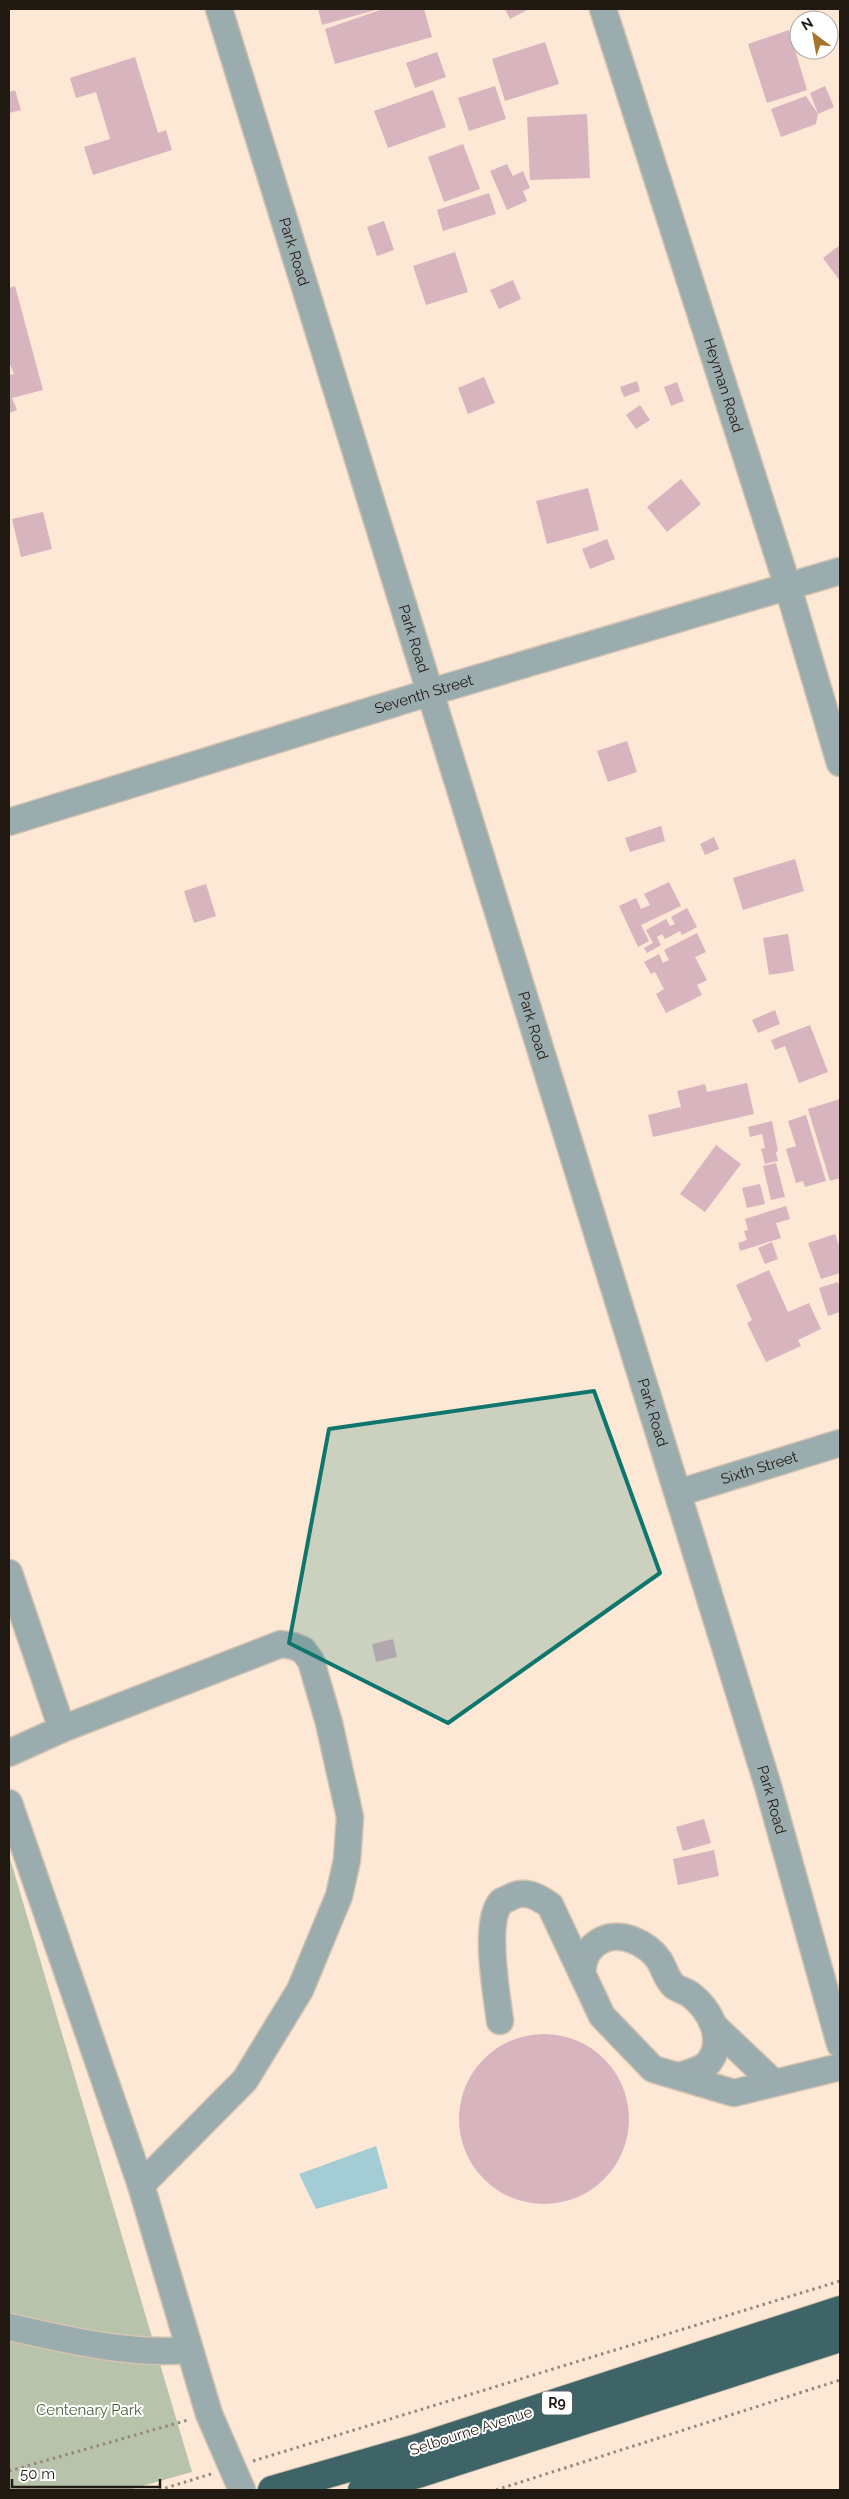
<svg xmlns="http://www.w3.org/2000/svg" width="849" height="2499" viewBox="0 0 849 2499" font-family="Raleway,sans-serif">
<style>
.green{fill:#b7c4ab}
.water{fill:#a4ccd4}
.building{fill:#d8b4bf}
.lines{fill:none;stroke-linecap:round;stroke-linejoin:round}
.minor-casing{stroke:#d5c3b1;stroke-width:29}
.highway-casing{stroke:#d5c3b1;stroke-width:30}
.path{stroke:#95877a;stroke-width:3;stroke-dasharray:2.5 4;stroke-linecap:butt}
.minor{stroke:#9bacae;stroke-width:26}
.highway{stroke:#3e6468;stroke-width:28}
.marked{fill:#0f766e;fill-opacity:0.2;stroke:#0f766e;stroke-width:4;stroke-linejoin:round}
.labels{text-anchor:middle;stroke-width:4;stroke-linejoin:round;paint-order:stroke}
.shield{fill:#fff;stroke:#645f5a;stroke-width:1}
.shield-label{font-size:14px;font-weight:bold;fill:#211a13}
.street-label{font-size:15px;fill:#211a13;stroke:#fff}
.park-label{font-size:15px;fill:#485f32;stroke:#fff}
</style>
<rect width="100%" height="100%" fill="#fce8d4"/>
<path class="green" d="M9,1855L192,2472L128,2490H9Z"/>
<path class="water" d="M376,2146L388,2188L316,2209L299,2174Z"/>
<g class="building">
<path d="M318,9H379L322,25Z"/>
<path d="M383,9H424L432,37L335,64L325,29Z"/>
<path d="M505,9H529L510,19Z"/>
<path d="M789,30L807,90L767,103L748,44Z"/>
<path d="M545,42L559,84L505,101L492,59Z"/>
<path d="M437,52L446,77L415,88L406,63Z"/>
<path d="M135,57L158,133L166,130L172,150L93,175L84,147L110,139L96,92L76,98L70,78Z"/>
<path d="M495,86L506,119L469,131L458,98Z"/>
<path d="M825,86L834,107L818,114L810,93Z"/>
<path d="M15,90L21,110L9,113V92Z"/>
<path d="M433,90L446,127L388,148L374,111Z"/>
<path d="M806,96L818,114L816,124L781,137L771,109Z"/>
<path d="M587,114L590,178L530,180L527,117Z"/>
<path d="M463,144L480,189L444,202L428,157Z"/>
<path d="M507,164L513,176L523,171L530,188L523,191L527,201L507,210L490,171Z"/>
<path d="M489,193L496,214L443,231L437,210Z"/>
<path d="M384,221L394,250L377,256L367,227Z"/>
<path d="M840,245V281L823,258Z"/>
<path d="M455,252L468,292L426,305L413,266Z"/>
<path d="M513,280L521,299L499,309L490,290Z"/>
<path d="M15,286L43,390L12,398L17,410L9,413V375L14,374L9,362V288Z"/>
<path d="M484,377L495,403L468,414L458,388Z"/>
<path d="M637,381L640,391L624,397L620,387Z"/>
<path d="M677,382L684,401L671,406L664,387Z"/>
<path d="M640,405L650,420L636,429L626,415Z"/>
<path d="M681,479L701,504L667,532L647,507Z"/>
<path d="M588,488L599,530L547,544L536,501Z"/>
<path d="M43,512L52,549L21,557L12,519Z"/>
<path d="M607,539L615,559L590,569L582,549Z"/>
<path d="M627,741L637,772L608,782L597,751Z"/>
<path d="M661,826L665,841L630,852L625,838Z"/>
<path d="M714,837L719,849L705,855L700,844Z"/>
<path d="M795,859L804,891L743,910L733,878Z"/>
<path d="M669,882L681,906L641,925L649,941L638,947L619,906L636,898L641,909L650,905L644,894Z"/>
<path d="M206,884L216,916L194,923L184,891Z"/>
<path d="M687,908L697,927L682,935L680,931L665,939L662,934L657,937L661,945L647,953L644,948L653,943L646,930L666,919L670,926L675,924L671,917Z"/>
<path d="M697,933L706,952L695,957L707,980L697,985L702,995L666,1013L656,994L664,989L655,972L651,974L644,962L659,954L663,963L669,960L664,950Z"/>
<path d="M788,934L794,971L769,975L763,938Z"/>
<path d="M775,1010L780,1024L758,1033L752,1020Z"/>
<path d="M810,1025L828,1072L799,1083L785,1046L775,1050L771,1040Z"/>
<path d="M747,1083L754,1114L653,1137L648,1115L681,1107L677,1091L705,1084L707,1092Z"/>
<path d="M840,1099V1178L830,1181L808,1109Z"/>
<path d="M806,1115L826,1181L805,1187L803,1181L796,1183L786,1149L796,1146L788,1121Z"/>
<path d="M772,1121L778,1151L776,1152L778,1161L765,1164L761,1149L765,1148L762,1134L750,1137L748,1127Z"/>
<path d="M716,1145L741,1164L705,1212L680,1194Z"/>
<path d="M776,1163L785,1197L771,1200L763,1166Z"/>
<path d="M760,1184L765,1204L747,1208L742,1188Z"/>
<path d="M786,1206L790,1219L776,1223L781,1238L740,1251L738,1243L747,1240L744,1231L748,1230L745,1219Z"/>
<path d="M835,1234L840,1248V1273L821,1279L808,1243Z"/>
<path d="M772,1242L778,1259L765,1264L758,1248Z"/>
<path d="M769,1270L788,1312L809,1303L821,1329L798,1340L801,1346L766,1362L747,1323L752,1320L736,1285Z"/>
<path d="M838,1282L840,1290V1312L828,1316L819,1288Z"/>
<path d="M393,1639L397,1657L376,1662L372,1644Z"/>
<path d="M704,1819L711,1843L683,1851L676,1827Z"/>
<path d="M714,1850L719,1876L678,1885L673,1859Z"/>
<circle cx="544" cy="2119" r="85"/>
</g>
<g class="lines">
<defs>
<g id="minor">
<path id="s1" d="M219,9L768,1786L840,2044"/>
<path id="s2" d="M603,9L788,587L840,763"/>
<path id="s3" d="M9,822L431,692L840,571"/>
<path id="s4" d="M678,1493L840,1443"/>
<path d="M9,1573L62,1729L9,1753"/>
<path d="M62,1729L281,1644L293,1646L303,1650L311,1661L329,1723L350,1817L347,1860L339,1896L300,1990L245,2080L141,2185"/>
<path d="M9,1803L141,2185L209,2414L242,2490"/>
<path d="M582,1973C584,1957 587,1948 602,1940C622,1931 647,1943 659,1960C664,1968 667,1980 674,1986C679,1990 686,1991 691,1995C709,2009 725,2037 711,2059C705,2070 689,2073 678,2076"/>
<path d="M500,2021C497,1996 483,1922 501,1902C503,1900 508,1899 511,1897C525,1889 538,1897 550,1905L602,2016L653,2069L734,2093L840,2067"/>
<path d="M714,2026L774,2083"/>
<path d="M9,2327C68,2340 128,2355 189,2350"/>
</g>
<g id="highway">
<path d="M272,2490L414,2449L840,2310"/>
<path d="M362,2490L421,2473L840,2338"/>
</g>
</defs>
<use href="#minor" class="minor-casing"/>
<use href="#highway" class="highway-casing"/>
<g class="path">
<path d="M253,2461L840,2281"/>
<path d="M9,2471L188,2420"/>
<path d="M159,2490L211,2474"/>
<path d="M496,2490L840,2380"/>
</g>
<use href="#minor" class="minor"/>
<use href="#highway" class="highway"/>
</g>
<path class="marked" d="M594,1391L660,1573L448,1723L289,1643L329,1429Z"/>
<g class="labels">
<rect class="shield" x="542" y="2391.5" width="30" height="23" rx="4"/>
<g class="shield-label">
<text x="557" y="2408">R9</text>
</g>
<g class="street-label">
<text dy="5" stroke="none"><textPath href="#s1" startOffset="254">Park Road</textPath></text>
<text dy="5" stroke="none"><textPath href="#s2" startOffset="395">Heyman Road</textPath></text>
<text dy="5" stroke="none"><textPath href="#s1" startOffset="659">Park Road</textPath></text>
<text dy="5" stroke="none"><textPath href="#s3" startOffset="434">Seventh Street</textPath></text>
<text dy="5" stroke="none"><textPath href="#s1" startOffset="1064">Park Road</textPath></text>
<text dy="5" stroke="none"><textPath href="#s1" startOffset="1469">Park Road</textPath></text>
<text dy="5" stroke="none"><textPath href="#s4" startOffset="85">Sixth Street</textPath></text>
<text dy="5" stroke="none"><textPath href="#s1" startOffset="1874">Park Road</textPath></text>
<text transform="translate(471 2431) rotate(-18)" y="5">Selbourne Avenue</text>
</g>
<g class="park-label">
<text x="89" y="2415">Centenary Park</text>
</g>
</g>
<rect width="849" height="2499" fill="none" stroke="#211a13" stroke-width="20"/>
<g transform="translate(814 35) rotate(328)"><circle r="24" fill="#ffffff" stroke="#a6a3a1"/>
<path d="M0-4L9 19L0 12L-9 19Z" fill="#a6742b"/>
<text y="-8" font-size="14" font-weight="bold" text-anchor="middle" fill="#211a13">N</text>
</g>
<path d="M12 2479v8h148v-8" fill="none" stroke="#211a13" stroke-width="2.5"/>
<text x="20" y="2479" font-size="15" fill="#211a13" stroke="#ffffff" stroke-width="4" paint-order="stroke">50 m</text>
</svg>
